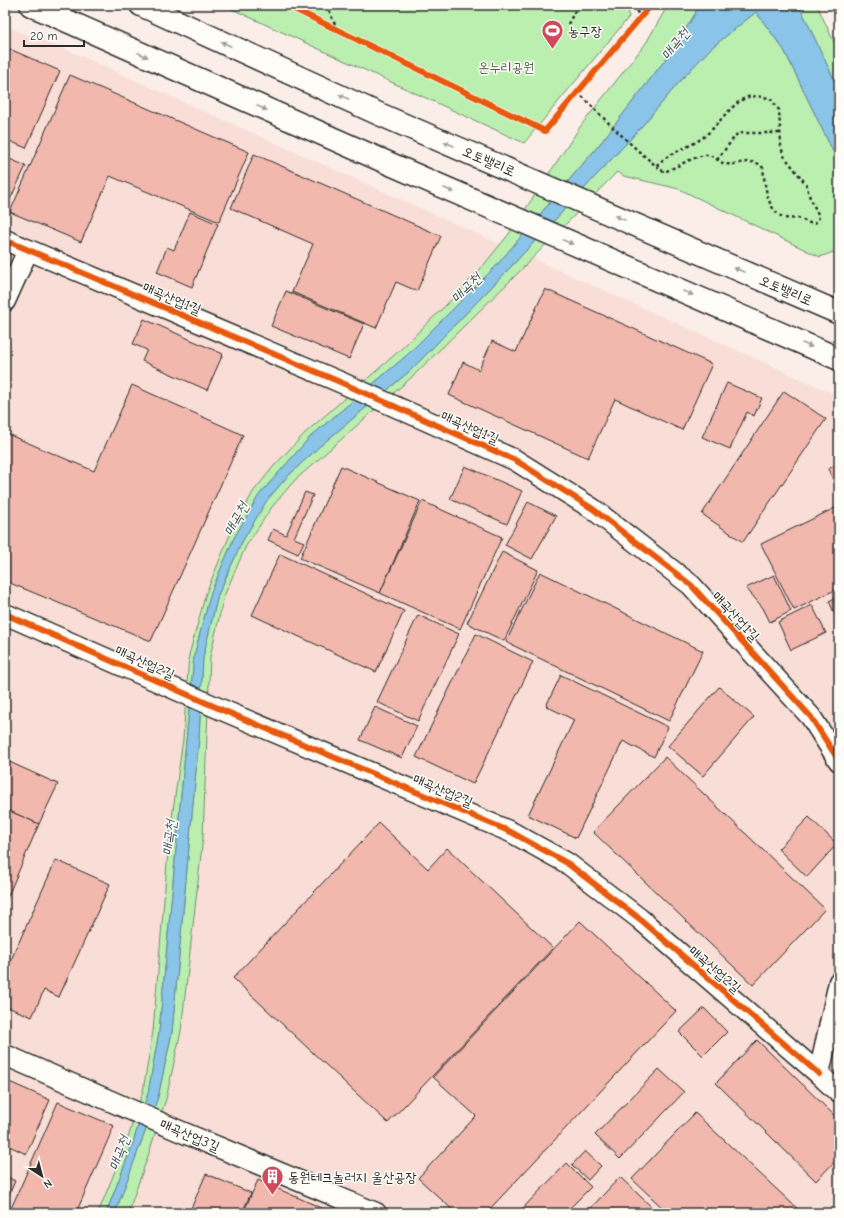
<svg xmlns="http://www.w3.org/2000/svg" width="844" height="1218" viewBox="0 0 844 1218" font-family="'Comic Neue','Poor Story',sans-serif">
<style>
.built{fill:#f8ded6}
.green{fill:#baefb0;stroke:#728d6e}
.water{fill:#8ac4e9;stroke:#64879d}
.building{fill:#f2b8ad;stroke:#2b2b2b}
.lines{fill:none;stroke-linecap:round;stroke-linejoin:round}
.street-casing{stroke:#2b2b2b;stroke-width:23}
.highway-casing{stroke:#2b2b2b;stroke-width:25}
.path{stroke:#2b2b2b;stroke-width:2.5;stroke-dasharray:3 3;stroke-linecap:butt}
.street{stroke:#fdfcf7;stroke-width:20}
.highway{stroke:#fdfcf7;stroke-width:22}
.cycleway-casing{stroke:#fdfcf7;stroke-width:8}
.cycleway{stroke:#e8590c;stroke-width:6}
.oneway{fill:#9e9e9b}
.labels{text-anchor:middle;stroke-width:3;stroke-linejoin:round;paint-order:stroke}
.poi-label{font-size:14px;fill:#2b2b2b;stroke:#fdfcf7;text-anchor:start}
.park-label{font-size:14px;fill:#4f5c4c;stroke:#fdfcf7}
.street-label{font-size:14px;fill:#2b2b2b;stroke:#fdfcf7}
.water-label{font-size:15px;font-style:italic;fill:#485964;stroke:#fdfcf7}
</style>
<rect width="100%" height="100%" fill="#fbeee8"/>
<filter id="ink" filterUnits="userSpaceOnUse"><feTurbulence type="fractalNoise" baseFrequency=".025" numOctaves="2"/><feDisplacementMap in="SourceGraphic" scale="8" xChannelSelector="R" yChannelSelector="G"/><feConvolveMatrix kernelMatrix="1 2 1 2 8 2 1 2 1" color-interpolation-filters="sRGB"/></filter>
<g filter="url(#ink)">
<path class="built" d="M5,26L79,55L839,396V1213H5Z"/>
<g class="green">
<path d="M223,5H628L629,17L524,143Z"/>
<path d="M668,5H698L695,14L672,51L599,145L496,266L406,356L310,437L259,495L234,538L211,592L194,656L159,1032L148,1093L132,1146L106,1213H98L126,1144L143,1091L153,1031L169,839L183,739L189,655L206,593L229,537L253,492L273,467L305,433L399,351L452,299L482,267L508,235L582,124L646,43Z"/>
<path d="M799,5H817L839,53V90Z"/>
<path d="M756,12L784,50L839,164V250L820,257L679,189L624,176L617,172L514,277L413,376L294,481L272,507L246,546L224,596L210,657L203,837L181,1031L166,1099L149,1153L128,1213H115L158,1097L172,1032L199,738L203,657L218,595L242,542L267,500L287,477L320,446L411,370L507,271L636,133L682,79L710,49Z"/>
</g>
<path class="water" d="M698,5H799L839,90V164L784,50L756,12L710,49L682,79L636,133L507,271L411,370L320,446L287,477L267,500L242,542L218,595L203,657L199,738L172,1032L158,1097L115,1213H106L132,1146L148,1093L159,1032L194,656L211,592L234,538L259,495L310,437L406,356L496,266L599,145L672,51L695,14Z"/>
<g class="building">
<path d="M5,47L60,71L26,148L5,139Z"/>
<path d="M70,75L249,152L219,222L110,176L81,242L10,212Z"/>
<path d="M254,154L441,236L417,291L396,282L376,328L292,292L313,244L231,208Z"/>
<path d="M5,157L26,166L7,206L5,205Z"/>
<path d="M190,212L218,224L192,287L157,272L167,247L174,250Z"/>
<path d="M545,289L712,364L682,430L615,399L588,458L449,395L463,362L479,370L492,341L516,352Z"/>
<path d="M286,291L364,324L349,359L271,326Z"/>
<path d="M144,319L223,354L207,390L142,361L147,350L133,344Z"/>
<path d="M727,383L762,398L754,416L747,412L730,449L702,437Z"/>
<path d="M132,385L243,435L151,641L5,581V433L94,471Z"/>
<path d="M784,391L826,419L743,542L702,514Z"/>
<path d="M839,463V492L828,469Z"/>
<path d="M341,466L420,501L380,593L300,558Z"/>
<path d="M465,466L522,491L507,524L450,499Z"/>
<path d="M305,492L313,495L294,538L304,542L298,554L268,540L273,529L286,535Z"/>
<path d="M422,501L502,537L460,629L380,593Z"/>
<path d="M528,502L556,516L532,559L505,545Z"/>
<path d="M839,506V588L794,610L761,544Z"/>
<path d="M502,552L538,570L504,641L467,623Z"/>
<path d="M280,554L404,611L376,672L252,615Z"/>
<path d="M540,572L703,651L669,721L506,642Z"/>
<path d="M774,575L791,611L770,622L763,608L746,588Z"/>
<path d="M839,596V624L829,601Z"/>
<path d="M812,605L826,633L791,650L778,622Z"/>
<path d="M418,615L459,634L418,721L377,702Z"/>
<path d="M476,634L533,662L473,784L416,757Z"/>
<path d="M561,675L668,727L654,757L623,741L576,838L528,815L574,720L546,706Z"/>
<path d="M719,687L754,717L703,776L668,746Z"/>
<path d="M375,707L417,726L402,758L360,740Z"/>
<path d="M665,757L825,909L753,985L593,832Z"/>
<path d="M5,760L58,784L39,824L5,809Z"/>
<path d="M5,809L39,824L5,903Z"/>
<path d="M809,817L837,844L807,877L778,849Z"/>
<path d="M379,823L428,869L447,848L553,948L388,1123L233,978Z"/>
<path d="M56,860L110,884L59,997L44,990L32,1017L5,1006V973Z"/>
<path d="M580,921L676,1011L486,1213H456L418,1178L476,1116L433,1077Z"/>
<path d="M704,1008L727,1032L703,1056L679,1032Z"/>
<path d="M757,1040L839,1120V1157L816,1181L716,1083Z"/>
<path d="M659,1069L684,1092L620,1159L595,1135Z"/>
<path d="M5,1080L50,1100L26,1154L5,1144Z"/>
<path d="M58,1102L114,1126L76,1213H9Z"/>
<path d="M695,1113L802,1213H668L632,1179Z"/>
<path d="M585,1151L601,1166L588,1180L572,1165Z"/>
<path d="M567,1163L591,1187L565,1213H518Z"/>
<path d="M206,1174L251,1193L242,1213H189Z"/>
<path d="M5,1176L15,1181L5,1204Z"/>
<path d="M620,1177L658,1213H586Z"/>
<path d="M258,1180L333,1213H243Z"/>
</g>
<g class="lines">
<defs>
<g id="street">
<path d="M5,240L340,382L515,460L593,509L691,585L811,717L839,761"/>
<path d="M5,301L28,250"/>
<path d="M5,614L227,712L511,832L567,863L640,919L819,1074"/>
<path d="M839,982L819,1074L839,1093"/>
<path d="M5,1055L177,1130L376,1213"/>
</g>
<g id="highway">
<path d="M31,5L388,163L839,359"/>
<path d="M141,5L379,114L839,313"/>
</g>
</defs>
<use href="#street" class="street-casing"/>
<use href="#highway" class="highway-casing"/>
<g class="path">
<path d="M327,5L337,30"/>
<path d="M636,5L639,20"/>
<path d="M568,24L576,9V5"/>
<path d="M578,92C605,120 633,148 664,172C675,168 698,154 708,155C714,156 719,162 725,164C737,166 755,156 763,168C765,184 766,211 785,218C789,219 794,218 798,218C806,220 811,227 818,221L819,216L810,198L806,184L784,156L781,147L779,110L770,98C762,97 755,95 748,97C734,101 718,125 706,135C691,148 670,151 656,166"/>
<path d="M717,160L736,135L743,133H780"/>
</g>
<use href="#street" class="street"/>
<use href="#highway" class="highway"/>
<defs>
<g id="cycleway">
<path d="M286,5L545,131L651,5"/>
<path d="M5,240L340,382L515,460L593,509L691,585L811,717L839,761"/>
<path d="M5,614L227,712L511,832L567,863L640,919L819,1074"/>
</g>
</defs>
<use href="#cycleway" class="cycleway-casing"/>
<use href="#cycleway" class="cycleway"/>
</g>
<defs><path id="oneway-solid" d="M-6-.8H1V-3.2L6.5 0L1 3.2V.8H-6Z"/></defs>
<g class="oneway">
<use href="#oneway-solid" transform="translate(226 44) rotate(-155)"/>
<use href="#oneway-solid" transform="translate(143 55) rotate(24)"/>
<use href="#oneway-solid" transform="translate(344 97) rotate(-155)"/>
<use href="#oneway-solid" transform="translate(262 108) rotate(24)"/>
<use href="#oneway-solid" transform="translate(449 144) rotate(-157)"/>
<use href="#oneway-solid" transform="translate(449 190) rotate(23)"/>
<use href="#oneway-solid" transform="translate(620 218) rotate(-157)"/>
<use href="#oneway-solid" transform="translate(568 242) rotate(23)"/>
<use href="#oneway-solid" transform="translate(739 270) rotate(-157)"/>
<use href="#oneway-solid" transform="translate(688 293) rotate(23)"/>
<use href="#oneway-solid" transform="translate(807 345) rotate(23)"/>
</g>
</g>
<defs>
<symbol id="stadium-pin" viewBox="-11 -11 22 30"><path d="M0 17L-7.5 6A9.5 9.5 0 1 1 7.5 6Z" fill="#d1495b" stroke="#fdfcf7"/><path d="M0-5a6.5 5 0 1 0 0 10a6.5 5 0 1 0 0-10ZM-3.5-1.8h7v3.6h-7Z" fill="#fff"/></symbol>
<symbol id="building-pin" viewBox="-11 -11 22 30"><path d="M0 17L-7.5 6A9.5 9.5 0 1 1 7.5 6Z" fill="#d1495b" stroke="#fdfcf7"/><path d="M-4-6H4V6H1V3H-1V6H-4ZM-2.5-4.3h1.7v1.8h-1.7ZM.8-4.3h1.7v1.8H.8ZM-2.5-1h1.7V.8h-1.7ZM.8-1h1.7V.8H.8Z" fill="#fff"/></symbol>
</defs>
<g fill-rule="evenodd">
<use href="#stadium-pin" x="540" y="18" width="25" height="34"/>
<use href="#building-pin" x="260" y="1164" width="25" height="34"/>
</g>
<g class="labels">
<g class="poi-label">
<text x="568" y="36">농구장</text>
<text x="288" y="1182">동원테크놀러지 울산공장</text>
</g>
<g class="park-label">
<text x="506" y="72">온누리공원</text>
</g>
<g class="street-label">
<text transform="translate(489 161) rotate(23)" y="5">오토밸리로</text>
<text transform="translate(786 290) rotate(23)" y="5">오토밸리로</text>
<text transform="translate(172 298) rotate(23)" y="5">매곡산업1길</text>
<text transform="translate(470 427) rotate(24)" y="5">매곡산업1길</text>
<text transform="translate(736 616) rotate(47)" y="5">매곡산업1길</text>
<text transform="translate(145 662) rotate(24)" y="5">매곡산업2길</text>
<text transform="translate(443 790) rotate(23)" y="5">매곡산업2길</text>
<text transform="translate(715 969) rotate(41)" y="5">매곡산업2길</text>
<text transform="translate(190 1135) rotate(23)" y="5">매곡산업3길</text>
</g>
<g class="water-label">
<text transform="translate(675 44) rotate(-52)" y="5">매곡천</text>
<text transform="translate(466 288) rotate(-44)" y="5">매곡천</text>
<text transform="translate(236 519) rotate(-61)" y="5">매곡천</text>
<text transform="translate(169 838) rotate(-83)" y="5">매곡천</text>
<text transform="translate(119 1153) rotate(-70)" y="5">매곡천</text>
</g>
</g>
<rect width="844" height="1218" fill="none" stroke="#fdfcf7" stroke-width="20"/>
<rect x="10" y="10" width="824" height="1198" fill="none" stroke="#2b2b2b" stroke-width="1.5" filter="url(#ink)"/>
<g transform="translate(42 1176) rotate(144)" stroke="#fdfcf7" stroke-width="3" paint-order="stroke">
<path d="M0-3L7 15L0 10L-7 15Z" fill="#2b2b2b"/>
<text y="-6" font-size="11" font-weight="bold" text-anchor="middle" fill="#2b2b2b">N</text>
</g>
<path d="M24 40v6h60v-6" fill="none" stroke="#2b2b2b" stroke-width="2"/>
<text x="30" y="40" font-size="12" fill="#2b2b2b" stroke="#fdfcf7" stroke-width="3" paint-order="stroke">20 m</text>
</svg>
